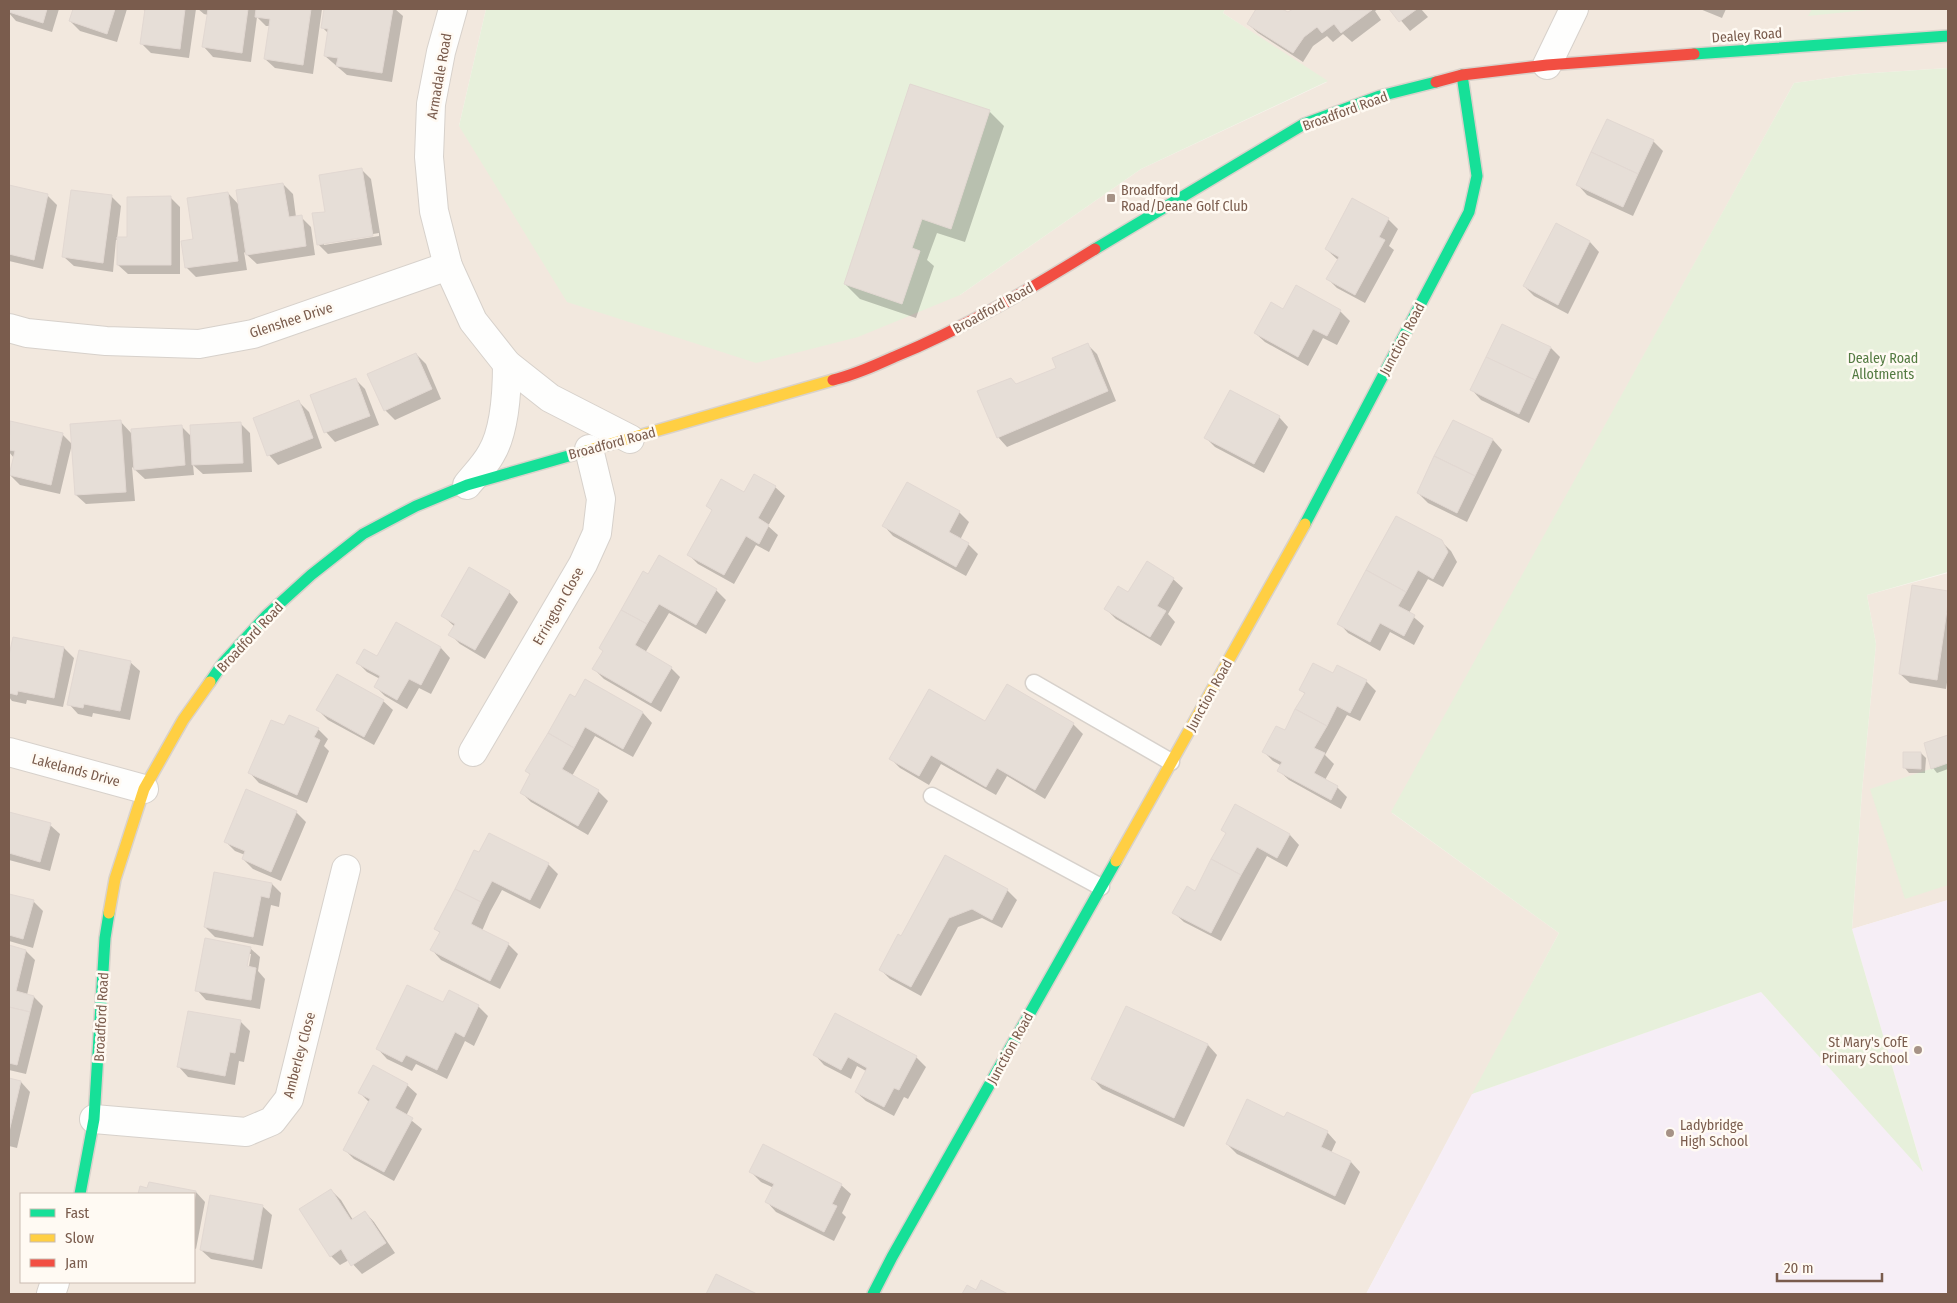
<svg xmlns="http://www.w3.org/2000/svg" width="1957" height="1303" viewBox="0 0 1957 1303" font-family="'Fira Sans Condensed',sans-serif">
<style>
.residential{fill:#f2e8de;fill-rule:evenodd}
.education{fill:#f6eef6}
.green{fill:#e7f0db}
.shadow{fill:#0003;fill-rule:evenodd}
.building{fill:#e6ded7;stroke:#e2d8d2}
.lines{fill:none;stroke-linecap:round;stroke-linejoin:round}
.lane-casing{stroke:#d7d1cb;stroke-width:19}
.street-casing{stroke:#d7d1cb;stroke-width:30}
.fast-casing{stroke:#d9d2cb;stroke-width:14}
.slow-casing{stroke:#d9d2cb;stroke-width:14}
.jam-casing{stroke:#d9d2cb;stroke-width:14}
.lane{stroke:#fefefd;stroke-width:16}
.street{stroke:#fefefd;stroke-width:28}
.fast{stroke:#16e098;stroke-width:11}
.slow{stroke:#ffcf43;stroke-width:11}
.jam{stroke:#f24e42;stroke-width:11}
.poi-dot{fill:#a69286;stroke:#fffaf3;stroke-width:2}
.labels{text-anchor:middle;stroke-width:5;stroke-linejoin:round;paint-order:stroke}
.street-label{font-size:14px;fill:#7a5c4d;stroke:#fffaf3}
.poi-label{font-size:14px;fill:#7a5c4d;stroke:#fffaf3;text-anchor:start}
.park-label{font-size:14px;fill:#537a41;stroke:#fffaf3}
</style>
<rect width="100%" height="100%" fill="#f9f5f0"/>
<g class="residential">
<path d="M9,9H486L459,126L960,295L1141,169L1327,82L1223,13L1225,9H1948V68L1858,74L1794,83L1392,813L1559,933L1366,1294H9ZM21,1194H194V1282H21Z"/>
<path d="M1948,573V900L1852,929L1862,791L1876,644L1867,595Z"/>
</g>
<path class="education" d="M1948,900V1294H1366L1472,1094L1761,992L1923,1171L1852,929Z"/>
<g class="green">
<path d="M486,9H1225L1223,13L1328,81L1141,169L960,295L858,337L756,363L567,302L459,126Z"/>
<path d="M1812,9H1877L1808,16Z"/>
<path d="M1948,68V572L1867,595L1876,644L1862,791L1852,929L1923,1172L1761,992L1472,1094L1559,933L1391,812L1794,83L1858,74Z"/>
<path d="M1948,763V885L1905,899L1870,789Z"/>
</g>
<g class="shadow">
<path d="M9,9H59L52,32L16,21L9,13Z"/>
<path d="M74,9H127L117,42L80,31L70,21Z"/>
<path d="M141,9H196L189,58L151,53L141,43L146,11Z"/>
<path d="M198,9H322L313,74L275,68L265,59L270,26H266L257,17L251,62L213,57L204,47L208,15L204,14Z"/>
<path d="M325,9H395L403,16L392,82L347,75L325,56L329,34L322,27Z"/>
<path d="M1258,9H1280L1288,14L1295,9H1378L1375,11L1381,20L1352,42L1343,34L1333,42L1327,36L1313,46L1303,62L1258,33L1248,24Z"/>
<path d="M1391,9H1421L1428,17L1410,31Z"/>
<path d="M1700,9H1726L1722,18Z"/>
<path d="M989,111L1004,126L965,242L937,233L927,260L934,266L916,318L860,299L845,284Z"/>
<path d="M1653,141L1663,151L1633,216L1587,195L1578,185Z"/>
<path d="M362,170L371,179L382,245L328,254L318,244L326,213ZM379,233V236L324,245V242Z"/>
<path d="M283,184L293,194L296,217H301L311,227L315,255L257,264L244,252L247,270L196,277L186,267L194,240L228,193L239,205Z"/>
<path d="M9,187L47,195L57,205L43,269L9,261Z"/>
<path d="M111,196L121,206L117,239H129L170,197L180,207V274H128L118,265V240H116L113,272L74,266L64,257Z"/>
<path d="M1388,219L1398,229L1389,246L1394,250L1365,303L1337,288L1328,279L1338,260L1326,249Z"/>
<path d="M1556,225L1590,242L1599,252L1568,314L1534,296L1524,286Z"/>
<path d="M1283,311H1340L1350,321L1337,345L1323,338L1308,366L1265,342L1255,333Z"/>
<path d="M1087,344L1097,354L1116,401L1007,447L998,437L1017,385L1058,368Z"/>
<path d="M1551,348L1560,357L1529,423L1481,400L1472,390Z"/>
<path d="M416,354L426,364L441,399L395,420L385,410Z"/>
<path d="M355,379L365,389L379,425L335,442L326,432L311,396Z"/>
<path d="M299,402L309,412L322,448L278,465L269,455Z"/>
<path d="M1279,417L1288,427L1264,473L1215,447L1205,437Z"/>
<path d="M120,421L132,434L181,426L192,437L240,423L250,433L252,472L203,474L193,465L194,475L145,479L132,467L135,501L86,504L76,495Z"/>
<path d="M1453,421L1493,440L1502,450L1467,522L1428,503L1418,493Z"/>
<path d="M9,427L62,434L72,444L60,494L20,485L10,475L14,458L9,452Z"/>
<path d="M775,487L785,496L768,526L778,535L769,552L756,545L734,584L698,564L689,555L713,511L707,506L745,493Z"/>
<path d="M959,512L969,522L960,540L968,544L978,554L966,576L893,536L884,526Z"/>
<path d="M1441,541L1451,551L1457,562L1443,587L1428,579L1409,613L1424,626L1414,645L1390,632L1380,651L1348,633L1339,623Z"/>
<path d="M648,575L716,590L726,600L706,634L669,613L645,653L671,668L680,677L661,712L604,679L594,669Z"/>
<path d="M1173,579L1183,588L1168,614L1175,622L1161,646L1116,619L1106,609Z"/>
<path d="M1913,587L1948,592V676L1946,689L1910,683L1900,674Z"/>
<path d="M509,592L518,602L485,659L460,644L450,634L455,627L443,616Z"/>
<path d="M397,624L441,648L450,658L431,694L419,688L407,709L385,696L376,687L380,679L367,672L358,663L378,657Z"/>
<path d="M14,638L64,648L74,658L63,707L27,700L26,704L12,701L9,697V661Z"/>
<path d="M130,662L140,671L130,720L93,713L92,717L78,714L69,704Z"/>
<path d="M1333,675L1366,681L1376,691L1360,721L1347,715L1325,755L1334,764L1325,780L1337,787L1347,797L1341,809L1289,780L1279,771L1282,766L1273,761L1264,752L1285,732L1305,694L1301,690Z"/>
<path d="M586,680L643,713L652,723L633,757L595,736L572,776L598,791L608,801L588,835L531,802L521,792L531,776L527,771L575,699Z"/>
<path d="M1007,686L1073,724L1083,734L1045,799L1007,776L996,795L941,764L929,785L900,768L890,758L985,723Z"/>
<path d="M383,701L393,710L374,745L328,720L318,710Z"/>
<path d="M284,727L318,729L328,739L324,746L329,751L307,803L259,783L250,773Z"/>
<path d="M1948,737V769L1937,773L1933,768L1925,744Z"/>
<path d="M1921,753L1926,758L1925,773H1909L1905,768Z"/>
<path d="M1236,806L1290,835L1299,845L1287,867L1267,856L1221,941L1184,922L1174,913L1196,892L1227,834Z"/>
<path d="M296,812L306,822L281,881L253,869L243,859L245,855L235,851L225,841Z"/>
<path d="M9,813L50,825L60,834L50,871L9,860Z"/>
<path d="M480,853L548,864L558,874L540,909L502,890L490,912L482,931L508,944L518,954L500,989L441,960L432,950L440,933L436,929Z"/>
<path d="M272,884L281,893L279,907L271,905L263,946L215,937L205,927Z"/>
<path d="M1007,890L1017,900L1002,928L982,918L958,927L921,996L890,979L880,969L902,938Z"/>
<path d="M9,895L33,901L43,911L33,948L9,941Z"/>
<path d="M9,946L26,951L35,960L27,995L34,997L43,1006L26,1074L9,1070Z"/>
<path d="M250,948L260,957L258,971L265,979L260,1009L206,1000L197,990ZM248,954H251L248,972H245Z"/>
<path d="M444,1004L478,1006L488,1016L474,1046L465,1041L447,1079L416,1064L412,1071L387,1059L378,1049Z"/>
<path d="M1126,1008L1208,1045L1217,1055L1184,1127L1102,1089L1093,1079Z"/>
<path d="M240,1021L250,1031L244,1062L239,1061L235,1085L188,1077L179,1067Z"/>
<path d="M815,1055L916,1057L926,1067L908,1099L904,1097L894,1116L866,1101L856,1092L866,1071L857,1066L851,1079L824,1065Z"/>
<path d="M9,1079L21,1082L30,1092L17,1148L9,1146Z"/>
<path d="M407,1085L417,1094L406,1116L422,1129L394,1181L354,1159L345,1150L370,1103L360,1093Z"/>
<path d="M1285,1118L1327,1132L1336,1142L1331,1153L1351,1162L1360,1172L1345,1205L1237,1154L1227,1144Z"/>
<path d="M751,1172L841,1185L851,1194L842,1213L846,1217L834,1241L776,1212L767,1202L774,1188L761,1182Z"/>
<path d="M141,1188L196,1192L205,1202L196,1249L194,1248V1194H139Z"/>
<path d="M331,1190L341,1200L353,1220L365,1212L374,1222L395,1253L362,1274L349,1260L340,1265L331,1256Z"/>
<path d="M262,1206L272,1215L262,1269L211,1259L201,1250Z"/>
</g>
<g class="building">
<path d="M9,9H47L43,23L9,12Z"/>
<path d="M73,9H115L107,34L69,21Z"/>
<path d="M145,9H185L180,49L140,44Z"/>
<path d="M208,9H248L242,53L202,47Z"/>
<path d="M256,9H311L303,65L264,59L270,19L255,17Z"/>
<path d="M324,9H393L382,73L336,66L338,58L324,56L328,29L321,28Z"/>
<path d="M1256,9H1282L1288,12L1293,9L1372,10L1341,33L1334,24L1322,33L1317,27L1304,37L1293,53L1247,24Z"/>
<path d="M1389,9H1417L1399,22Z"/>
<path d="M910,84L990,110L951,229L922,219L912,248L920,251L902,304L844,284Z"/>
<path d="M1607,119L1654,140L1638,174L1591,152Z"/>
<path d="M1591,152L1638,174L1623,207L1576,185Z"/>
<path d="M362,168L373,236L317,245L312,213L325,212L319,175Z"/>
<path d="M283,183L289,217L302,215L306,246L246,255L236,190Z"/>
<path d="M9,185L48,194L34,260L9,254Z"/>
<path d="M71,190L112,195L103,263L62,257Z"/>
<path d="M228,192L238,261L185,268L181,241L193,239L187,198Z"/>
<path d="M171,196V265H117V237H127V197Z"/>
<path d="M1352,198L1389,218L1379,237L1385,240L1355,295L1326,279L1339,257L1325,249Z"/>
<path d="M1556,223L1590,241L1558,305L1523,286Z"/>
<path d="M1296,285L1341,310L1327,336L1313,329L1298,357L1254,333L1271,302L1283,309Z"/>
<path d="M1502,324L1551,347L1535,380L1486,357Z"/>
<path d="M1088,343L1108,391L997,438L977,391L1011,378L1016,384L1056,368L1052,358Z"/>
<path d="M416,353L432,389L384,411L367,374Z"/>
<path d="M1486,357L1535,380L1519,414L1470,390Z"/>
<path d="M356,378L370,416L324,433L310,395Z"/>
<path d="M1230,390L1280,416L1254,464L1204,438Z"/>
<path d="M299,400L313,438L267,456L253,418Z"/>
<path d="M121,420L126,492L75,495L70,424Z"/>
<path d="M1453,420L1493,439L1475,476L1434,456Z"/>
<path d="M10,421L63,433L51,485L9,475L15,451L9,450Z"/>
<path d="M241,422L243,463L192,465L190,425Z"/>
<path d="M182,425L185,465L134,470L131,429Z"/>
<path d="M1434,456L1475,476L1457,513L1417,493Z"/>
<path d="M754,474L776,486L758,518L769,525L759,544L746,536L724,575L687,555L712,510L706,506L721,479L744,492Z"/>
<path d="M907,482L960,511L949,532L969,543L956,567L882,526Z"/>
<path d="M1396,516L1442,540L1448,552L1433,579L1418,570L1406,592L1366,570Z"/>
<path d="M659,555L717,589L696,625L659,604L647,624L621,610L643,571L648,574Z"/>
<path d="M1147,561L1174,578L1157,606L1166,611L1150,637L1104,609L1118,586L1128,592Z"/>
<path d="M469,567L510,591L475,650L448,635L455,624L441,616Z"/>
<path d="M1366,570L1406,592L1398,606L1415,615L1404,636L1380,623L1370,642L1337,624Z"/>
<path d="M1912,585L1948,591V603L1937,680L1899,674Z"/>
<path d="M621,610L647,624L635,645L672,667L651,703L592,669L603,651L599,648Z"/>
<path d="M396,622L441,647L421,685L409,679L397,700L374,687L380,676L356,663L364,649L377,656Z"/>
<path d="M13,637L64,647L54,698L18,691L17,695L9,693V655Z"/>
<path d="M79,650L131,661L120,711L84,704L83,708L67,705Z"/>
<path d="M1313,663L1333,673L1337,665L1367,680L1350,713L1337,706L1327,726L1295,709L1305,693L1299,690Z"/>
<path d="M337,674L384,700L364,737L316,710Z"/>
<path d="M585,679L643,712L623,749L585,727L574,748L548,733L570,694L575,697Z"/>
<path d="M1007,684L1074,723L1035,790L997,768L986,787L931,755L919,776L889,759L929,689L985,721Z"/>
<path d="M1295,709L1327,726L1314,748L1325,753L1314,773L1338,786L1331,800L1277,771L1282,762L1262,752L1276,726L1285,730Z"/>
<path d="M289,715L319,728L314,737L320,740L297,795L248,773L271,720L284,725Z"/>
<path d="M548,733L574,748L562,769L599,790L578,826L520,793L530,774L525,771Z"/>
<path d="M1948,735V763L1931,769L1924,743Z"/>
<path d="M1903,752H1921V769L1903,768Z"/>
<path d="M246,789L297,811L271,872L242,859L245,851L224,842Z"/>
<path d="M1235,804L1290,834L1277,858L1257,847L1241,875L1211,859L1226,833L1221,830Z"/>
<path d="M9,812L51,823L40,862L9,853Z"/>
<path d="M489,833L549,863L530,900L492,881L481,902L455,889L474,850L479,852Z"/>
<path d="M945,855L1008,889L992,920L972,909L949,918L911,987L879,970L898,934L901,936Z"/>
<path d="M1211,859L1241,875L1211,933L1172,913L1187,886L1195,891Z"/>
<path d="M214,872L272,883L269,898L261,896L253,937L204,927Z"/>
<path d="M455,889L481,902L471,924L509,943L490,981L430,950L440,932L434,929Z"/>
<path d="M9,894L34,900L23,939L9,935Z"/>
<path d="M205,938L251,947L247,966L256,968L251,1000L195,991Z"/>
<path d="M9,945L26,950L16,991L34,996L30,1012L9,1007Z"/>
<path d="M407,985L443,1002L449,990L479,1005L464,1037L455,1032L437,1070L406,1055L402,1062L376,1049Z"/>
<path d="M1126,1006L1208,1044L1174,1118L1091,1079Z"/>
<path d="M9,1007L30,1012L17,1065L9,1063Z"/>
<path d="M188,1011L241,1020L235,1053L230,1052L225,1076L177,1067Z"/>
<path d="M835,1013L917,1056L899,1090L894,1088L884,1107L855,1092L867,1068L848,1057L841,1070L813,1055Z"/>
<path d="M373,1065L408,1084L395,1108L413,1118L384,1172L343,1150L370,1099L358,1093Z"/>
<path d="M9,1078L21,1081L9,1132Z"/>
<path d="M1247,1099L1284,1117L1287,1112L1328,1131L1321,1147L1351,1161L1335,1196L1226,1144Z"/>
<path d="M763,1144L842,1184L832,1204L837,1206L824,1232L765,1202L774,1184L749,1172Z"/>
<path d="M149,1182L196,1191L194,1203V1194H138L140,1186L147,1188Z"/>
<path d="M331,1189L351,1220L365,1211L386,1243L351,1266L341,1249L330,1257L299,1209Z"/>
<path d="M210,1195L263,1205L253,1260L200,1250Z"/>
<path d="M716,1274L757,1294H706Z"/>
<path d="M981,1280L1008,1294H962L967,1285L976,1290Z"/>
</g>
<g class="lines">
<defs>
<g id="lane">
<path d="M1034,683L1171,762"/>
<path d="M932,796L1101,887"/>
</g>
<g id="street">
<path d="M453,9L441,52L431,104L429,157L434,211L448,266L473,321L507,364L550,398L630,439"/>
<path d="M1547,65L1574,9"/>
<path d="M9,328L27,333L106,341L199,344L253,334L448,266"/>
<path d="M467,485C475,475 485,465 491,454C505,431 507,391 507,364"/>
<path d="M9,752L144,789"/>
<path d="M473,752L583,564L597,533L601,499L589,449"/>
<path d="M94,1119L246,1132L272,1121L289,1099L346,869"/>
<path d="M51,1294L55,1282"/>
</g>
<g id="fast">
<path d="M1694,54L1948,36"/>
<path d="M1095,249L1304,124L1380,96L1436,82"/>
<path d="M1305,524L1469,212L1477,176L1462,75"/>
<path d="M210,682L223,663L267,615L311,575L363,534L416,506L467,485L586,451"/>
<path d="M80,1194L94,1119L105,938L109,913"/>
<path d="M873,1294L892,1257L1116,861"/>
</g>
<g id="slow">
<path d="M586,451L833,380"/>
<path d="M1116,861L1305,524"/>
<path d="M109,913L115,879L144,789L183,720L210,682"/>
</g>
<g id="jam">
<path d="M1436,82L1462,75L1547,65L1694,54"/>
<path d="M833,380C854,375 874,366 894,357C965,328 1030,289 1095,249"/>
</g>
</defs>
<use href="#lane" class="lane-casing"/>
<use href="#street" class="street-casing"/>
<use href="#fast" class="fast-casing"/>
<use href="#slow" class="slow-casing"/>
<use href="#jam" class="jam-casing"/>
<use href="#lane" class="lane"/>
<use href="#street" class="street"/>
<use href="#fast" class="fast"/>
<use href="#slow" class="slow"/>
<use href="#jam" class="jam"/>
</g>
<g class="poi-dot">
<rect x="1106" y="193" width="10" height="10" rx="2.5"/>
<circle cx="1918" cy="1050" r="5"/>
<circle cx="1670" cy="1133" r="5"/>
</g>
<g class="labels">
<g class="street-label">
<text transform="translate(1747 35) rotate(-4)" y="5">Dealey Road</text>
<text transform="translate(439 76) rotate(-80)" y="5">Armadale Road</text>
<text transform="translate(1345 111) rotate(-20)" y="5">Broadford Road</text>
<text transform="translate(993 308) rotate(-29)" y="5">Broadford Road</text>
<text transform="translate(291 320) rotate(-18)" y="5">Glenshee Drive</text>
<text transform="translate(1402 339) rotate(-62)" y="5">Junction Road</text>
<text transform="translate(612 443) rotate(-15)" y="5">Broadford Road</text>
<text transform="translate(558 606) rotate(-60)" y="5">Errington Close</text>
<text transform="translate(250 637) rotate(-47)" y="5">Broadford Road</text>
<text transform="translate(1209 695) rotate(-61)" y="5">Junction Road</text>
<text transform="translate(76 770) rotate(15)" y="5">Lakelands Drive</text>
<text transform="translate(101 1017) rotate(-87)" y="5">Broadford Road</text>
<text transform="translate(1010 1048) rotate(-61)" y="5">Junction Road</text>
<text transform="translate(299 1055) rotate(-75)" y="5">Amberley Close</text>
</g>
<g class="poi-label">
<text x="1121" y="195">Broadford<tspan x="1121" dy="16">Road/Deane Golf Club</tspan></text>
<text x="1908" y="1047" text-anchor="end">St Mary's CofE<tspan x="1908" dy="16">Primary School</tspan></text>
<text x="1680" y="1130">Ladybridge<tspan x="1680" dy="16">High School</tspan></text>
</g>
<g class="park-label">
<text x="1883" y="363">Dealey Road<tspan x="1883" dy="16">Allotments</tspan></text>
</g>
</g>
<rect width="1957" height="1303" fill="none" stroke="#7a5c4d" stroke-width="20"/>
<rect x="20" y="1193" width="175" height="90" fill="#fffaf3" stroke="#cabbb1"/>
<rect x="30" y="1209" width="25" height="8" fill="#16e098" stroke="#cabbb1"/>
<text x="65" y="1218" font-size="15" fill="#7a5c4d">Fast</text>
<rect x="30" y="1234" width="25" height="8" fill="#ffcf43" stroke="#cabbb1"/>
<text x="65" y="1243" font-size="15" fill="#7a5c4d">Slow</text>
<rect x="30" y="1259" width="25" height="8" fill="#f24e42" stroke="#cabbb1"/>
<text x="65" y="1268" font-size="15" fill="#7a5c4d">Jam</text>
<path d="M1777 1273v8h105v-8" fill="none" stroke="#7a5c4d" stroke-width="2.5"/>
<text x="1784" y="1273" font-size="15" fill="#7a5c4d" stroke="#fffaf3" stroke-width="4" paint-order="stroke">20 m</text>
</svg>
